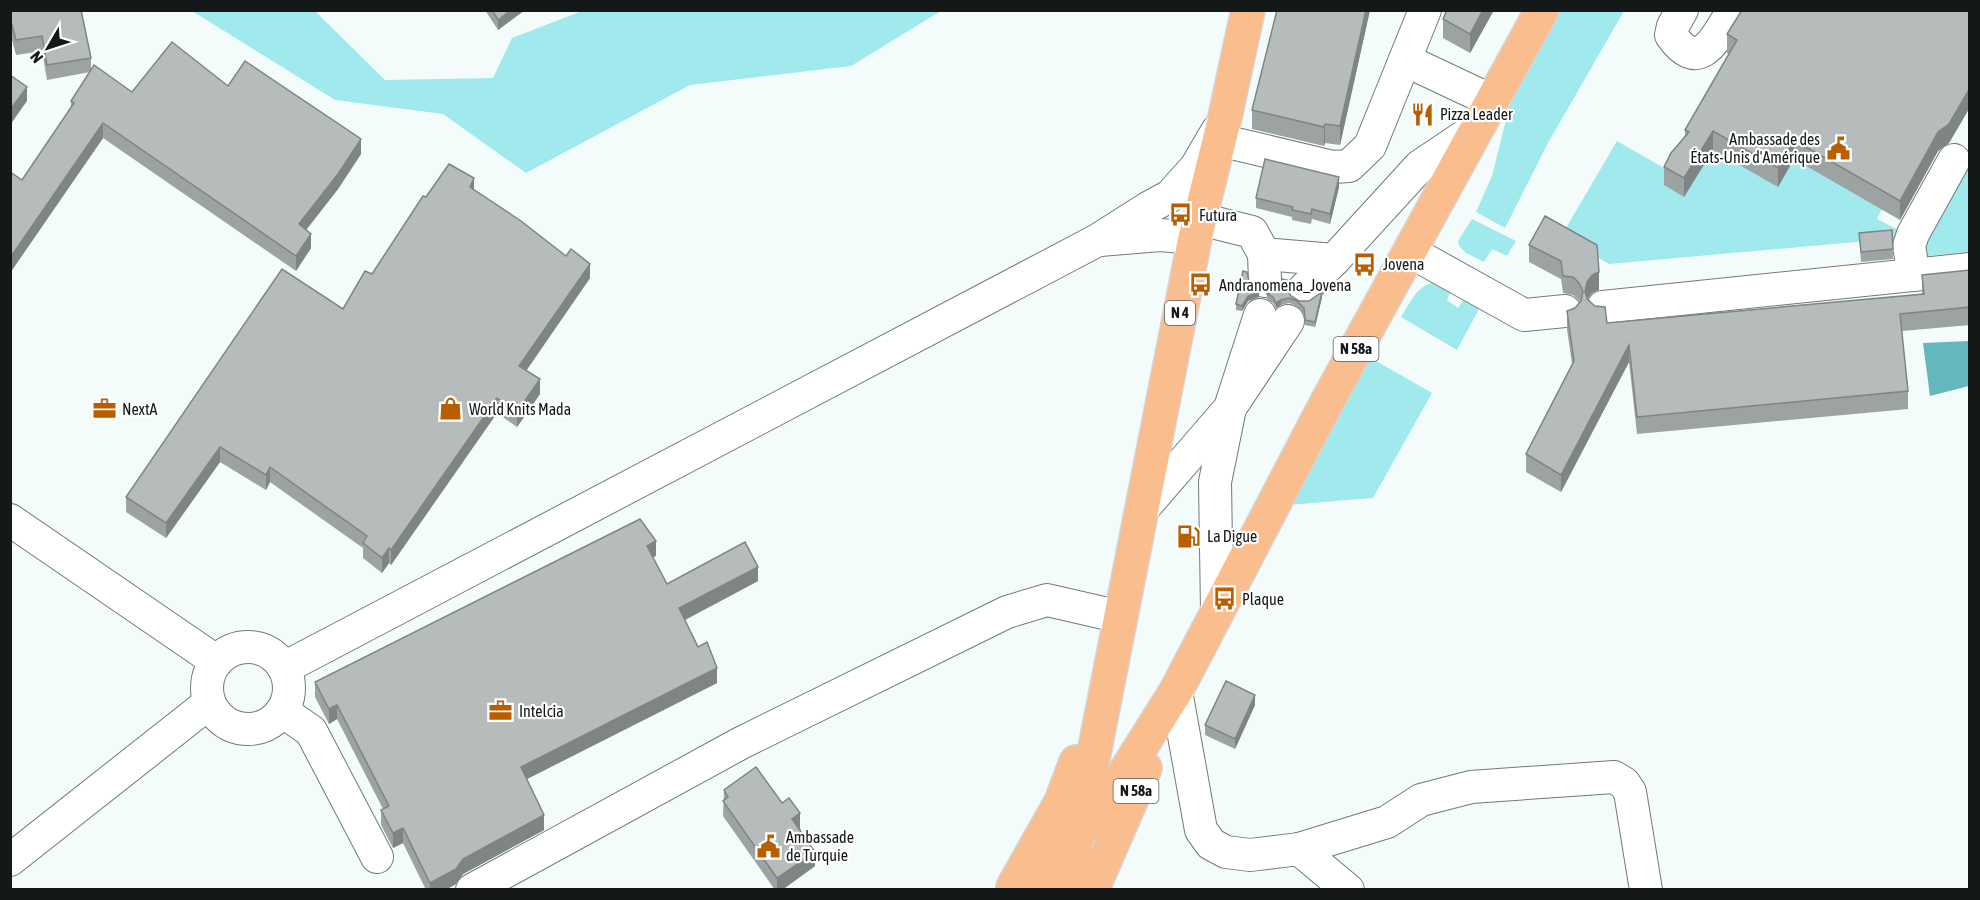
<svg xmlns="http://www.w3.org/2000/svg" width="1980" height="900" viewBox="0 0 1980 900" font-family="'Asap Condensed',sans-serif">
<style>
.green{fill:#a0eaed}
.water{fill:#63b8bd}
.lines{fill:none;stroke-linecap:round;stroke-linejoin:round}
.minor-casing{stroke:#737979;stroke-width:34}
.major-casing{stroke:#d5d5d5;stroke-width:36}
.minor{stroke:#fff;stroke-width:32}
.major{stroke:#fabd8e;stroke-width:33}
.wall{fill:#9da2a2}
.shaded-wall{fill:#7f8484}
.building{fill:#b6bcbc;stroke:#7f8484;stroke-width:1.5}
.labels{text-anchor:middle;stroke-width:4.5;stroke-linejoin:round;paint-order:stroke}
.shield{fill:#fff;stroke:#5b5d5d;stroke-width:1.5}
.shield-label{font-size:15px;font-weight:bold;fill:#151818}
.poi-label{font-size:16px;fill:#151818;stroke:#fff;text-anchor:start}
</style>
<rect width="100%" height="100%" fill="#f4fbfb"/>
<g class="green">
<path d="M192,11H315L385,80L493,78L512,38L582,11H941L851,66L690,85L526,173L443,114L335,100Z"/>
<path d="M1561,11H1624L1548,143L1505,228L1476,212L1492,176L1512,96Z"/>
<path d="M1805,140L1817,171L1882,209L1877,219L1902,232L1901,238L1609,264L1574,243L1578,235L1566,228L1617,141L1671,172L1684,197L1713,150Z"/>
<path d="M1969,163V252L1917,257Z"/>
<path d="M1472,219L1516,241L1507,256L1492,249L1484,262L1466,253L1459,246L1458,241Z"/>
<path d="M1435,282L1451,290L1447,300L1458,308L1464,299L1480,307L1457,350L1401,317C1410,303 1417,285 1435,282Z"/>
<path d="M1369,357L1432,393L1373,498L1288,505Z"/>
</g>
<path class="water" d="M1969,341V386L1930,396L1923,343Z"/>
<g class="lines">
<defs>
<g id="minor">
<path d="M1682,10L1673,26L1671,35C1700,77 1717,36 1733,10"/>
<path d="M1405,60L1492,101"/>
<path d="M1219,140L1333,167L1349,166L1370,146L1425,10"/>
<path d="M1200,219L1252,232L1264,254L1265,281"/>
<path d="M1100,240L1160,235L1195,238"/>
<path d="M1409,251L1524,315L1565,311"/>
<path d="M1264,254L1334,260"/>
<path d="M1914,275L1909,246L1913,234L1954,160"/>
<path d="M1304,289L1334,260L1420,166L1478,127"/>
<path d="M1603,307L1970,269"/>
<path d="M1141,511L1230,408L1260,315"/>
<path d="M10,520L216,661"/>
<path d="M1217,611L1215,482L1230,408L1288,321"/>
<circle cx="248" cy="688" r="41"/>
<path d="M284,668L1096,241L1148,208L1170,196L1196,167L1217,131"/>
<path d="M1176,691L1201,830L1211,844L1226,852L1250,855L1299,849L1387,822L1421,800L1471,787L1614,777L1624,783L1630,792L1646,890"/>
<path d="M282,711L311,731L377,857"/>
<path d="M1299,849L1348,890"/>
<path d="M10,860L209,703"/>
<path d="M472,890L741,743L1007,612L1047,600L1121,617"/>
</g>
<g id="major">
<path d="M1013,887L1061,802L1076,762"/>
<path d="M1030,890L1112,793L1176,691L1327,402L1542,10"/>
<path d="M1063,890L1078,835L1195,238L1225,117L1248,10"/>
<path d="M1092,890L1145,768"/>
</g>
</defs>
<use href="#minor" class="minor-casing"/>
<use href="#major" class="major-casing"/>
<use href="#minor" class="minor"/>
<use href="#major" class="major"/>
</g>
<g class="wall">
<path d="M10,10L91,58V71L132,92L228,86L361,154L338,189L306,230L311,248L296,271L103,138L10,273V172L22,180L71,109V101L90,72L47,80L42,51L16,55L10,32Z"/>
<path d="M485,10H525L498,30Z"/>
<path d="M1370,10L1340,145L1325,143L1324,146L1252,129V110Z"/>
<path d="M1494,10L1470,53L1443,38V19Z"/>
<path d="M1970,10V107L1949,143L1938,151L1900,220L1794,159L1778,187L1713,150L1684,197L1664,185V167L1685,136V130L1729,54L1727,53V34Z"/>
<path d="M1339,187L1330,224L1312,219L1311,224L1292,220V217L1256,208V198Z"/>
<path d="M474,190L590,278L526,371L540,394L517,427L497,413L391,565L389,563L382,573L363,558V548L270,482L266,490L220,462L166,538L126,512V497L343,309L372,274L426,197Z"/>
<path d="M1545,216L1599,290L1592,293L1588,298L1607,323L1922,294V275L1970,270V325L1902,331L1908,391V409L1637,434L1629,362L1561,492L1526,472V454L1572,364L1567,329V311L1575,308L1580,302L1579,300L1573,295L1563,293L1561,279L1529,262V245Z"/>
<path d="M1892,230L1893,259L1861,262L1859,233Z"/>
<path d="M1250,286L1259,297L1248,301L1242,311L1236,310V304Z"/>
<path d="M1287,289L1291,296L1299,301H1309L1322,297L1315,327L1305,325L1304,314L1297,306L1289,303L1281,305L1276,308L1273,303L1267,299V294Z"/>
<path d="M656,556L653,557L667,584L758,581L685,620L717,683L527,779L544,830L463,874L456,884L445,890H426L403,843L393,848L381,825V810L383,809L337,719L329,724L315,697V682Z"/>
<path d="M1255,705L1235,749L1205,735V725Z"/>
<path d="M724,790L800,828L815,866L782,890H775L723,816Z"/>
</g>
<g class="shaded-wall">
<path d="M511,10H525L498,30V20Z"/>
<path d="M1366,10H1370L1340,145V126Z"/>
<path d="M1483,10H1494L1470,53V34Z"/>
<path d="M27,87V101L10,125V110Z"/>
<path d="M1970,88V107L1949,143L1938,151L1900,220V201L1938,132Z"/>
<path d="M103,123V138L10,273V258Z"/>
<path d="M1325,124V143L1324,146V127Z"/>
<path d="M1713,131V150L1684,197V178Z"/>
<path d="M361,139V154L338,189L299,239V224Z"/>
<path d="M1794,140V159L1778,187V168Z"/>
<path d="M1339,177V187L1330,224V214Z"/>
<path d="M474,178V192L470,187Z"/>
<path d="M311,234V248L296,271V256Z"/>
<path d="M590,264V278L519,381V366Z"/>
<path d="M1599,272V290L1592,293L1587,299L1585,292L1587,282L1592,275Z"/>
<path d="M1259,292V297L1248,301L1242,311V306L1248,296Z"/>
<path d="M1322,292V297L1315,327V322Z"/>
<path d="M1281,300V305L1276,308V303Z"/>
<path d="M1629,345V362L1561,492V475Z"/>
<path d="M540,379V394L517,427V412Z"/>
<path d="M497,398V413L391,565V550Z"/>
<path d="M220,447V462L166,538V523Z"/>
<path d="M270,467V482L266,490V475Z"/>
<path d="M656,541V556L647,560V546Z"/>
<path d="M389,548V563L382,573V558Z"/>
<path d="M758,567V581L679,623V608Z"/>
<path d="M717,668V683L521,782V767Z"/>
<path d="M1255,695V705L1235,749V739Z"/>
<path d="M337,705V719L329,724V709Z"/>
<path d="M800,813V828L792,833V819Z"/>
<path d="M544,815V830L463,874L456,884L445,890H430V883L463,859Z"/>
<path d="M403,828V843L393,848V833Z"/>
<path d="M815,852V866L782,890H777V878Z"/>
</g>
<g class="building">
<path d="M10,10H81L91,58L47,65L42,36L16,40L10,18Z"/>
<path d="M492,10H511L498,20Z"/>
<path d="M1277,10H1366L1340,126L1325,124L1324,127L1252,110Z"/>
<path d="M1447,10H1483L1470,34L1443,19Z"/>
<path d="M1742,10H1970V88L1949,124L1938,132L1900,201L1794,140L1778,168L1713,131L1684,178L1664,167L1671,153L1689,132L1685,130L1737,40L1727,34Z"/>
<path d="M172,42L228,86L245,61L361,139L338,174L299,224L311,234L296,256L103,123L10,258V172L22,180L74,103L71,101L94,65L132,92Z"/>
<path d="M10,75L27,87L10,110Z"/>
<path d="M1265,159L1339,177L1330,214L1312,209L1311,214L1292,210L1293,207L1256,198Z"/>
<path d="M449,164L474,178L470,187L521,221L566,256L571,249L590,264L519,366L540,379L517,412L497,398L391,550L389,548L382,558L363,543L367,536L270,467L266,475L220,447L166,523L126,497L282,269L343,309L365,271L372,274L423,196L426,197Z"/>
<path d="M1545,216L1597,245L1599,272L1592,275L1587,282L1585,292L1588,300L1595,306L1605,307L1607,323L1924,294L1922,275L1970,270V307L1900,314L1908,391L1637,417L1629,345L1561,475L1526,454L1574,361L1567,311L1575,308L1581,301L1583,291L1579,283L1573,277L1563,276L1561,261L1529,245Z"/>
<path d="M1892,230L1893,249L1861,252L1859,233Z"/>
<path d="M1243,271L1247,272L1250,286L1259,292L1248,296L1242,306L1236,304Z"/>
<path d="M1282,279L1287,280V289L1291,296L1299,301H1309L1322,292L1315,322L1305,320L1304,308L1297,301L1289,298L1281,300L1276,303L1273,297L1267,294L1275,291L1281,285Z"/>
<path d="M640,519L656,541L647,546L667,584L745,542L758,567L679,608L698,647L707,642L717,668L521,767L544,815L463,859L456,869L430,883L403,828L393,833L381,810L389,806L337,705L329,709L315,682Z"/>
<path d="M1226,681L1255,695L1235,739L1205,725Z"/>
<path d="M756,767L782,803L789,798L800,813L792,819L815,852L777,878L723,801L728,797L724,790Z"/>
</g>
<defs>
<symbol id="restaurant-bare" viewBox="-9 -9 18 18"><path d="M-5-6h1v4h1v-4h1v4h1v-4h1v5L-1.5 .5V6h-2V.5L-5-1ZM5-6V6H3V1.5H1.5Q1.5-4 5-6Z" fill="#b95e00" stroke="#fff" stroke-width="2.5" paint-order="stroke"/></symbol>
<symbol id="civic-bare" viewBox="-9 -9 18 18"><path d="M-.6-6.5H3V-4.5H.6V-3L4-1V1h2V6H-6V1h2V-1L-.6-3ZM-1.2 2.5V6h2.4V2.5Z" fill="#b95e00" stroke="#fff" stroke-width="2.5" paint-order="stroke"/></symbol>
<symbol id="bus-bare" viewBox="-9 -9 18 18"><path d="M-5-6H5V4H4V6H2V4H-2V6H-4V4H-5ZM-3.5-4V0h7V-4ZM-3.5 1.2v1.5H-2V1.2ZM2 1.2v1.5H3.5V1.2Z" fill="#b95e00" stroke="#fff" stroke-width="2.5" paint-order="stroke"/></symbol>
<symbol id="office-bare" viewBox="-9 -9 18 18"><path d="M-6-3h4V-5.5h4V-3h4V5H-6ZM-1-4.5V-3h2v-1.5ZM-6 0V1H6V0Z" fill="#b95e00" stroke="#fff" stroke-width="2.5" paint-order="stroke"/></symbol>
<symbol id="shop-bare" viewBox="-9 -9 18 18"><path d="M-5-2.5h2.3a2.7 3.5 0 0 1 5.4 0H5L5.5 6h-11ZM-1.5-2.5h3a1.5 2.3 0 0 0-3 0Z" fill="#b95e00" stroke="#fff" stroke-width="2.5" paint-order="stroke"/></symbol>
<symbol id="fuel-bare" viewBox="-9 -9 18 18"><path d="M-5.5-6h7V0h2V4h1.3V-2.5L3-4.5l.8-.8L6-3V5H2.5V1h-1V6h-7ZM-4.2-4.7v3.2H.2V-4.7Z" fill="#b95e00" stroke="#fff" stroke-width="2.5" paint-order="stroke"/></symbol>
</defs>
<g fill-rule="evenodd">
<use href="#restaurant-bare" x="1406" y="98" width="33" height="33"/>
<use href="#civic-bare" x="1822" y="132" width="33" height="33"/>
<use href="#bus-bare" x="1164" y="198" width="33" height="33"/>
<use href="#bus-bare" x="1348" y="248" width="33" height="33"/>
<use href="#bus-bare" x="1184" y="268" width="33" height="33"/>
<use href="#office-bare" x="88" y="392" width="33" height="33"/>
<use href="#shop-bare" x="434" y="392" width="33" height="33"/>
<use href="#fuel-bare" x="1172" y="520" width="33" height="33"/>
<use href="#bus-bare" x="1208" y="582" width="33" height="33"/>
<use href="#office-bare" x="484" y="694" width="33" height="33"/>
<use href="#civic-bare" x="752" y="830" width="33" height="33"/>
</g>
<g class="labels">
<g class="shield">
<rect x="1165" y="301" width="30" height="24" rx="4.5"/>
<rect x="1333.5" y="337" width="45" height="24" rx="4.5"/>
<rect x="1113.5" y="779" width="45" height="24" rx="4.5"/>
</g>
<g class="shield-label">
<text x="1180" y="318">N 4</text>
<text x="1356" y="354">N 58a</text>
<text x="1136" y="796">N 58a</text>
</g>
<g class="poi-label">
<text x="1440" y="120">Pizza Leader</text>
<text x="1820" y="145" text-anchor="end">Ambassade des<tspan x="1820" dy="18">États-Unis d'Amérique</tspan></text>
<text x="1199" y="221">Futura</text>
<text x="1383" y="270">Jovena</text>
<text x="1219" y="291">Andranomena_Jovena</text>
<text x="122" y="415">NextA</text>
<text x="469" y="415">World Knits Mada</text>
<text x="1207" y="542">La Digue</text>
<text x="1242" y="605">Plaque</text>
<text x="519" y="717">Intelcia</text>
<text x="786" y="843">Ambassade<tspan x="786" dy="18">de Turquie</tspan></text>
</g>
</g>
<rect width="1980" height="900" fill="none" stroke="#151818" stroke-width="24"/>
<g transform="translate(48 48) rotate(231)" stroke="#ffffff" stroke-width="4.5" paint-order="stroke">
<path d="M0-4.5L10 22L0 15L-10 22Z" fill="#151818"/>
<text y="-9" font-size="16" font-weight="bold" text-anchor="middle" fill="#151818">N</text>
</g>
</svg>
